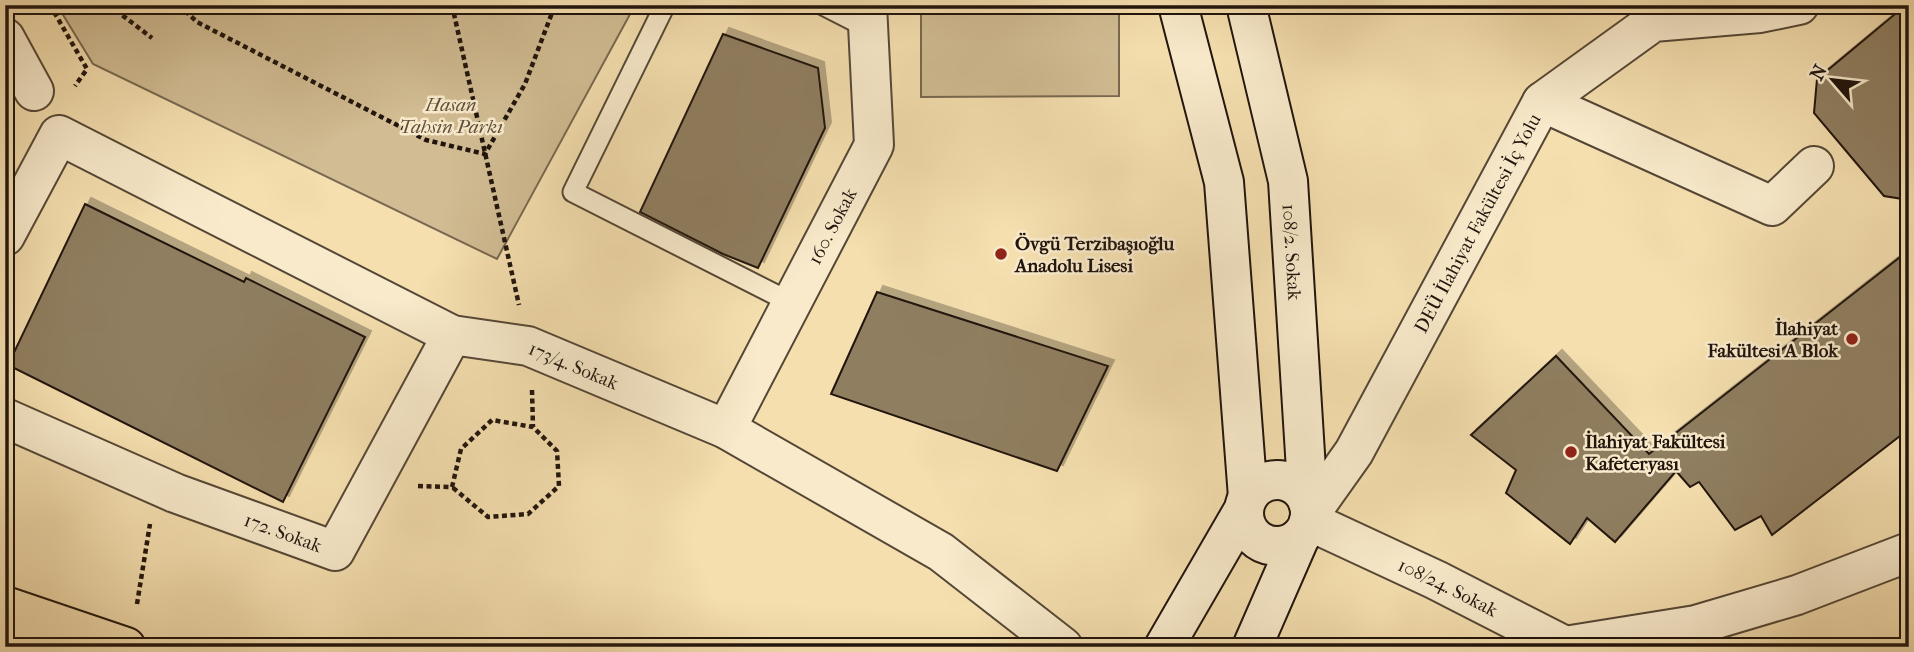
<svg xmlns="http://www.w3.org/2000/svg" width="1914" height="652" viewBox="0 0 1914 652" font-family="'IM FELL French Canon',serif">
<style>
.green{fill:#d1bc93;stroke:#786850;stroke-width:2}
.building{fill:#8f7e61;stroke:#20140d;stroke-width:2;filter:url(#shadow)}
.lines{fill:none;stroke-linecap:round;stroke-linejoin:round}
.service-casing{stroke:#554736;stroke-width:23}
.minor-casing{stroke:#554736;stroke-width:42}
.secondary-casing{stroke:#20140d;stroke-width:42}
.primary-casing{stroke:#20140d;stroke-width:42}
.path{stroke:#20140d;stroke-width:4.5;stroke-dasharray:5 3.5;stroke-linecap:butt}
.service{stroke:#f8eacb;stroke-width:19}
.minor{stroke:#f8eacb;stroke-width:38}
.secondary{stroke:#f8eacb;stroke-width:38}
.primary{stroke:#f5dfaf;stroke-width:38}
.poi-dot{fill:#8f2418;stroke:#f8eacb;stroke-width:2.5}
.labels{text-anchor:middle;stroke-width:5;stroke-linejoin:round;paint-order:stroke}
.park-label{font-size:19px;font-style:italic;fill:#5e4f3c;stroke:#f8eacb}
.street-label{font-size:19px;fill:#20140d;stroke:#f8eacb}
.poi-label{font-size:19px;font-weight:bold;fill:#20140d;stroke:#f8eacb;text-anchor:start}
</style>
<defs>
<filter id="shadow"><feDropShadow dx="6" dy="-6" stdDeviation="0" flood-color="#0004"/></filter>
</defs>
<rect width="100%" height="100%" fill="#f5dfaf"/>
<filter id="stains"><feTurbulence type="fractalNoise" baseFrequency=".00286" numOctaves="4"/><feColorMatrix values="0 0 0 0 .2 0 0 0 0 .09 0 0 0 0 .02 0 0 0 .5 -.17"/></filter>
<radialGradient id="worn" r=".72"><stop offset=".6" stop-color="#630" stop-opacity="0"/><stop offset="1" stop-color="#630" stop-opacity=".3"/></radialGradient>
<g class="green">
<path d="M57,5H635L497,259L93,64Z"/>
<path d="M921,5H1119V96L921,97Z"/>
</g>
<g class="building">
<path d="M1906,5H1909V200L1884,196L1814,113L1817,79Z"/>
<path d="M723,34L818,68L825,128L758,268L723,254L640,212Z"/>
<path d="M85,204L244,282L246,278L365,337L283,502L8,365Z"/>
<path d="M1909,250V429L1772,535L1761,516L1735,530L1699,482L1690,487L1676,471L1615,542L1587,518L1570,544L1506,493L1516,470L1471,435L1556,356L1649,454Z"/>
<path d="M877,292L1108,366L1057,471L831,394Z"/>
</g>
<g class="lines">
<defs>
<g id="service">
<path d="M665,5L573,192L792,303"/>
<path d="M823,5L868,28"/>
</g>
<g id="minor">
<path d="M5,38L34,91"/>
<path d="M1542,102L1772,206L1814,166"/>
<path id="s1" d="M5,236L59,135L452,335L528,346L726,429L941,552L1063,647"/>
<path id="s2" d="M5,418L175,493L335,551L452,335"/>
<path id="s3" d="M726,429L874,145L867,5"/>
<path id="s4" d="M1310,514L1354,452L1542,102L1653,22L1760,13L1799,5"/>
<path id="s5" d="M1309,521L1436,580L1565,646L1696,625L1797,595L1909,552"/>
</g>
<g id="secondary">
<path d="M1178,5L1224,182L1248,497"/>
<path id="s6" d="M1246,5L1288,181L1308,502"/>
<circle cx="1277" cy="513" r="33"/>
<path d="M1164,647L1244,509"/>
<path d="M1252,647L1300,537"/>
</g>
<g id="primary">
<path d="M5,606L126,647"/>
<path d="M5,632L28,647"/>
</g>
</defs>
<use href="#service" class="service-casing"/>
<use href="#minor" class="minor-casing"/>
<use href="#secondary" class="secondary-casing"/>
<use href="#primary" class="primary-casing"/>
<g class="path">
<path d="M50,5L87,69L75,86"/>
<path d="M109,5L152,38"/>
<path d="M179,5L197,22L426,140L485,154L525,84L555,5"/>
<path d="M437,5L454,13L458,5"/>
<path d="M452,5L519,305"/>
<path d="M532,390L533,427"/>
<path d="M418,486L452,487L461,449L492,420L533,427L557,451L559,486L528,514L488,517L452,487"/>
<path d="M137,604L150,524"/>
<path d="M373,647L382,640L404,647"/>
</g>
<use href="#service" class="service"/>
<use href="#minor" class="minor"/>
<use href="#secondary" class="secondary"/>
<use href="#primary" class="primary"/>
</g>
<g class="poi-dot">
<circle cx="1001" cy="254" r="7"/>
<circle cx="1852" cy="339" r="7"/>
<circle cx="1571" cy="452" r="7"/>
</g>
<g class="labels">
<g class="park-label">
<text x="451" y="111">Hasan<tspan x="451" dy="22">Tahsin Parkı</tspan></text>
</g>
<g class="street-label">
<text dy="7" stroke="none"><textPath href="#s4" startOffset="336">DEÜ İlahiyat Fakültesi İç Yolu</textPath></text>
<text dy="7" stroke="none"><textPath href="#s3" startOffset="229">160. Sokak</textPath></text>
<text dy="7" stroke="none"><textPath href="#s6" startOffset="252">108/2. Sokak</textPath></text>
<text dy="7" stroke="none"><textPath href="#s1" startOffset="682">173/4. Sokak</textPath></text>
<text dy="7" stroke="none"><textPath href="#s2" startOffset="301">172. Sokak</textPath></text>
<text dy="7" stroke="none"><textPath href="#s5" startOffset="154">108/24. Sokak</textPath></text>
</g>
<g class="poi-label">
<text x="1015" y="250">Övgü Terzibaşıoğlu<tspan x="1015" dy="22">Anadolu Lisesi</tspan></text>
<text x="1838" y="335" text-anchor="end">İlahiyat<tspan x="1838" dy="22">Fakültesi A Blok</tspan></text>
<text x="1585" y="448">İlahiyat Fakültesi<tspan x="1585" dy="22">Kafeteryası</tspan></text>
</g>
</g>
<rect width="1914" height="652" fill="none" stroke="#f5dfaf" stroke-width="28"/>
<rect x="7" y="7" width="1900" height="638" fill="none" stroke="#20140d" stroke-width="3.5"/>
<rect x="14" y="14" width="1886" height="624" fill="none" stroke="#20140d" stroke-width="2"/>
<g transform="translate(1833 80) rotate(298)" stroke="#f8eacb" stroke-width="5" paint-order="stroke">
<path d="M0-5L12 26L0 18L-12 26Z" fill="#20140d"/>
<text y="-10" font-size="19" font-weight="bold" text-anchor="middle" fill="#20140d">N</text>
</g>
<rect width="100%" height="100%" filter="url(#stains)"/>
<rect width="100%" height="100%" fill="url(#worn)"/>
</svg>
